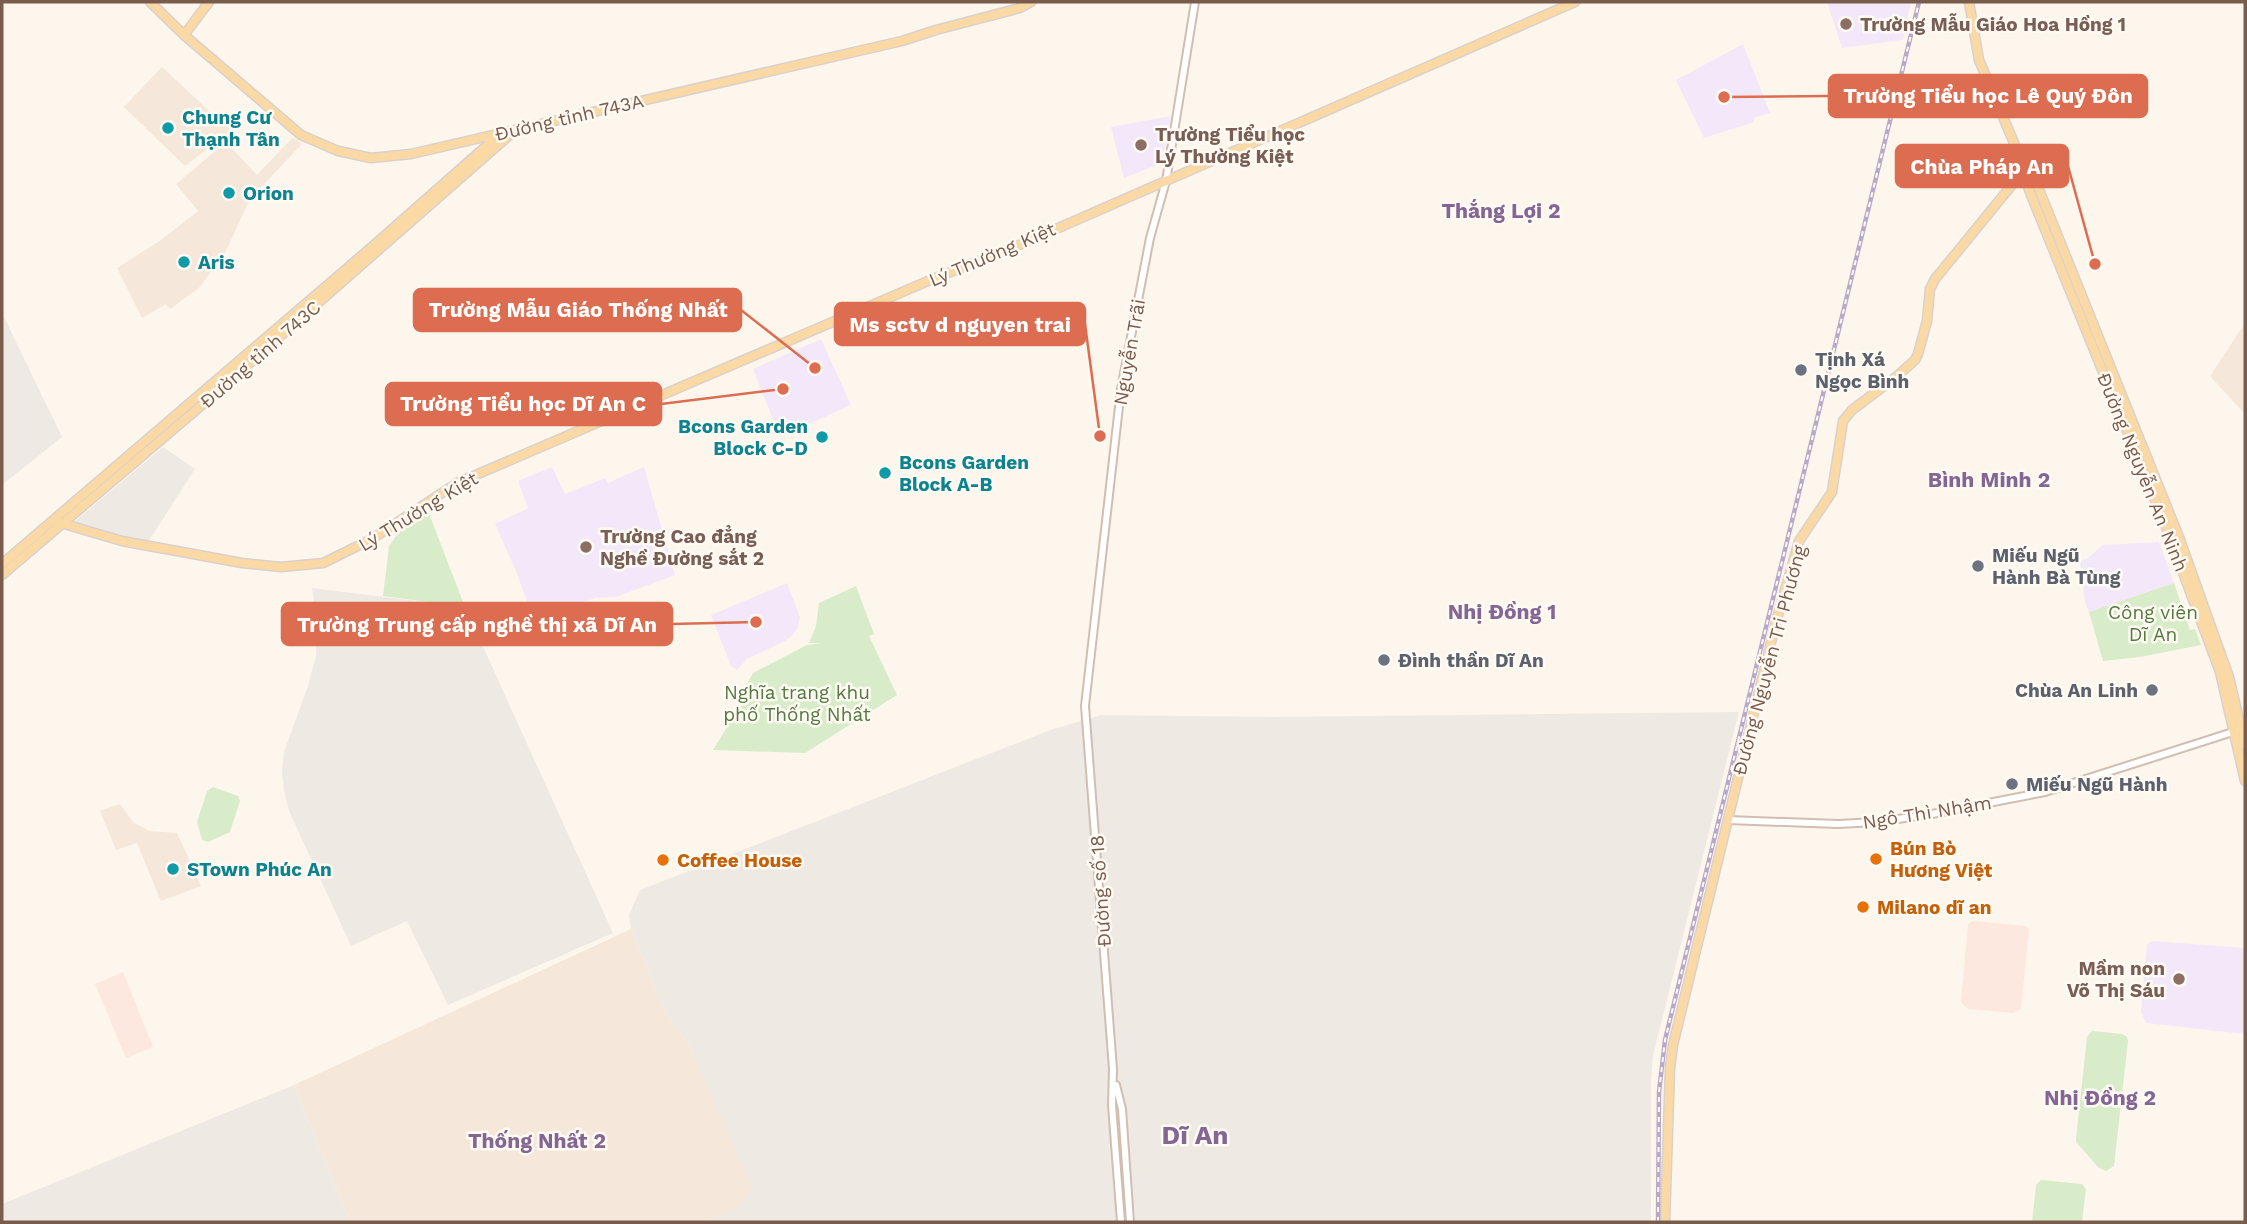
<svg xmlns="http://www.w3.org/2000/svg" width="2247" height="1224" viewBox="0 0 2247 1224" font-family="'Work Sans',sans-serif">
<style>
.residential{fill:#f5e8da}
.commercial{fill:#fde8e0}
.industrial{fill:#efe9e4}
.education{fill:#f3e8fa}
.green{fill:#d8ecc9}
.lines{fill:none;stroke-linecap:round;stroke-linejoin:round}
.minor-casing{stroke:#d1beb0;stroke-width:10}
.major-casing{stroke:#dad1cd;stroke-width:11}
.minor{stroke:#fff;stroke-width:6}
.major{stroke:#fbd9a5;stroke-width:8}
.rail-casing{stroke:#b9a8c9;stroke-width:4.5}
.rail{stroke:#fffaf3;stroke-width:2;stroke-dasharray:5;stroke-linecap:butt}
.education-dot{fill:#8d6e63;stroke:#fffaf3;stroke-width:2.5}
.culture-dot{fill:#0f9aa8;stroke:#fffaf3;stroke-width:2.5}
.worship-dot{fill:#6b7280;stroke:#fffaf3;stroke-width:2.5}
.food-dot{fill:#e8710a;stroke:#fffaf3;stroke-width:2.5}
.labels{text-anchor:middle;stroke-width:5;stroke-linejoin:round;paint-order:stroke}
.education-label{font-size:19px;font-weight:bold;fill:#785e54;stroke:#fffaf3;text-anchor:start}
.culture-label{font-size:19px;font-weight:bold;fill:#0d838f;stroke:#fffaf3;text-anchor:start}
.street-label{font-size:19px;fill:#7a5c4d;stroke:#fffaf3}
.worship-label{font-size:19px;font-weight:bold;fill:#5b616d;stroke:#fffaf3;text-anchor:start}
.park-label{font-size:19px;fill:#537a41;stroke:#fffaf3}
.food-label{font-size:19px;font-weight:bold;fill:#c56008;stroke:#fffaf3;text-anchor:start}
.neighbourhood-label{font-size:21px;font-weight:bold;fill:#846695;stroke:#fffaf3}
.district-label{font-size:26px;font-weight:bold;fill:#846695;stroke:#fffaf3}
.leader{fill:none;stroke:#dc6d51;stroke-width:2.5}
.callout-dot{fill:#dc6d51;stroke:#fffaf3;stroke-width:2.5}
.callout{fill:#dc6d51;stroke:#dc6d51;stroke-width:2.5}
.callout-label{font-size:21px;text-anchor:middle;font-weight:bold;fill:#fff}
</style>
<rect width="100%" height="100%" fill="#fdf6ec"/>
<g class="residential">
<path d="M162,67L221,122L227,117L236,127L185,166L124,107Z"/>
<path d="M293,137L302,144L250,199L225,253L199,288L170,309L166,304L142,318L117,268L161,240L198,211L176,184L226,142L257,175Z"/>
<path d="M2245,323V414L2210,376Z"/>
<path d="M120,804L134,823L150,831L177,833L201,886L161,901L137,843L116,850L100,811Z"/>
<path d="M631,929L665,1012L689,1045L753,1187L739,1208L703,1222H350L294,1085Z"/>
</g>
<g class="commercial">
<path d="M1973,921L2026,926L2029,929L2021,1009L2013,1013L1968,1009L1961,1002L1968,924Z"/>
<path d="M123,972L153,1047L126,1058L95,984Z"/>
</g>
<g class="industrial">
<path d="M2,313L62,437L2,485Z"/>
<path d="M163,447L195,469L146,545L74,522Z"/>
<path d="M312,588L465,607L613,933L448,1005L407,921L351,946L289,811L284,791L282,772L284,752L308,686L316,656L317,621Z"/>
<path d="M1739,712L1653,1056L1651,1081V1222H703L738,1208L752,1187L689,1045L665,1012L631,929L629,915L640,890L1053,729L1101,715L1277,717Z"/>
<path d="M294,1085L350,1222H2V1204Z"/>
</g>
<g class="education">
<path d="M1827,2H1911L1903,40L1842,48Z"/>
<path d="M1743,44L1770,113L1754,118V122L1704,138L1676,80Z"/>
<path d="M1171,116L1162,163L1124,178L1111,127Z"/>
<path d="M821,339L851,405L780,437L753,369Z"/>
<path d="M552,467L565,494L605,478L608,483L644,467L675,575L616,597L596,598L579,603L556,631L541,640L516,571L495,524L528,508L518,481Z"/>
<path d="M2159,542L2174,583L2089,612L2085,602L2080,561L2088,558L2103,545Z"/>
<path d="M787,583L800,617L798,627L792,636L785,641L747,659L737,670L731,666L711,615Z"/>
<path d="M2153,941L2245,948V1034L2146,1023L2141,1012L2147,944Z"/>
</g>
<g class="green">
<path d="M428,511L465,607L383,596L389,546L401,529Z"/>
<path d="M2174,583L2190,630L2195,629L2201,645L2140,657L2103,661L2089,612Z"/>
<path d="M856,586L874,634L869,636L897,695L805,753L713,750L735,714L742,693L753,673L807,645L822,643H809L816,626L819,603Z"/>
<path d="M213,787L238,796L240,801L230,832L208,842L202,840L197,822L207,791Z"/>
<path d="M2092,1031L2122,1034L2127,1037L2128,1041L2114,1166L2106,1171L2099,1168L2076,1142V1139L2087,1037Z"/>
<path d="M2041,1180L2082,1184L2086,1189L2082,1222H2032L2036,1185Z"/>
</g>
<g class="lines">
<defs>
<g id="minor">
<path d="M1728,820L1838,824L1877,822L1932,814L2045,792L2236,731"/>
<path d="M1116,1085L1122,1109L1130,1222"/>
<path d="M1121,1222L1112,1105L1113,1069L1085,706L1121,389L1150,238L1166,181L1195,2"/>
</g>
<g id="major">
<path d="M150,2L184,35L301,135L338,151L371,158L411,154L902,41L936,30L1020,8L1031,2"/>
<path d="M1969,2L1979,60L2025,169L2038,187L2179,537L2229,677L2245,745"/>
<path d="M184,35L209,2"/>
<path d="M2025,169L2029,190L2166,527L2220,672L2245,781"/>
<path d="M54,521L122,541L242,563L281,567L323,563L372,539L457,483L928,281L1024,243L1575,2"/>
<path d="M2,564L373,246L500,134"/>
<path d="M2,575L196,410L513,132"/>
<path d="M1665,1222L1670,1068L1673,1045L1776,622L1799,541L1832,492L1843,421L1852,410L1896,377L1915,360L1918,354L1927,321L1930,289L1935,279L2025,169"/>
</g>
</defs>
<use href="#minor" class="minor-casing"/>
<use href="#major" class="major-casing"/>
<use href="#minor" class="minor"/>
<use href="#major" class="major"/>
<defs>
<path id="rail" d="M1658,1222L1659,1092L1665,1040L1919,2"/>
</defs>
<use href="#rail" class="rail-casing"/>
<use href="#rail" class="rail"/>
</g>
<g class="education-dot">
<circle cx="1846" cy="24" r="7"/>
<circle cx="1141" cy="145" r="7"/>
<circle cx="586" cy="547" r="7"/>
<circle cx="2179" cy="979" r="7"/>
</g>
<g class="culture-dot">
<circle cx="168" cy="128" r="7"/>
<circle cx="229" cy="193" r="7"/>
<circle cx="184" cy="262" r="7"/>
<circle cx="822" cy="437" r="7"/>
<circle cx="885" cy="473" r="7"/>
<circle cx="173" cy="869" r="7"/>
</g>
<g class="worship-dot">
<circle cx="1801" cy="370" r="7"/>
<circle cx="1978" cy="566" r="7"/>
<circle cx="1384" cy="660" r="7"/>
<circle cx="2152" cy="690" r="7"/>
<circle cx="2012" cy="784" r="7"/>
</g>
<g class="food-dot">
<circle cx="1876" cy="859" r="7"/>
<circle cx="663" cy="860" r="7"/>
<circle cx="1863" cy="907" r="7"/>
</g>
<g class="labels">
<g class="education-label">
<text x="1860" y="31">Trường Mẫu Giáo Hoa Hồng 1</text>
<text x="1155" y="141">Trường Tiểu học<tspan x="1155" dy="22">Lý Thường Kiệt</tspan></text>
<text x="600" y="543">Trường Cao đẳng<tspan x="600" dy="22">Nghề Đường sắt 2</tspan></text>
<text x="2165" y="975" text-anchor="end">Mầm non<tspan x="2165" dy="22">Võ Thị Sáu</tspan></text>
</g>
<g class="culture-label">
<text x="182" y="124">Chung Cư<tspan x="182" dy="22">Thạnh Tân</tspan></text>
<text x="243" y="200">Orion</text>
<text x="198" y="269">Aris</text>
<text x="808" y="433" text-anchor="end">Bcons Garden<tspan x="808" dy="22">Block C-D</tspan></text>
<text x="899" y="469">Bcons Garden<tspan x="899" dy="22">Block A-B</tspan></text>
<text x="187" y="876">STown Phúc An</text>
</g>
<g class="street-label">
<text transform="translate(569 117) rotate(-13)" y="7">Đường tỉnh 743A</text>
<text transform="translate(992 254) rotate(-23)" y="7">Lý Thường Kiệt</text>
<text transform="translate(1129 352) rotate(-80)" y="7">Nguyễn Trãi</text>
<text transform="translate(260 354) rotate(-41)" y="7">Đường tỉnh 743C</text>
<text transform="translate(2143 472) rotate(68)" y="7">Đường Nguyễn An Ninh</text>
<text transform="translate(418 511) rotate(-31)" y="7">Lý Thường Kiệt</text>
<text transform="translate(1769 660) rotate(-75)" y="7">Đường Nguyễn Tri Phương</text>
<text transform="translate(1927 812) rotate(-9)" y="7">Ngô Thì Nhậm</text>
<text transform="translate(1100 891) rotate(-94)" y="7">Đường số 18</text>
</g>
<g class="worship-label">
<text x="1815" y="366">Tịnh Xá<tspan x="1815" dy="22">Ngọc Bình</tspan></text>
<text x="1992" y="562">Miếu Ngũ<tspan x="1992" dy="22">Hành Bà Tùng</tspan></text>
<text x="1398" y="667">Đình thần Dĩ An</text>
<text x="2138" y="697" text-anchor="end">Chùa An Linh</text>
<text x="2026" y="791">Miếu Ngũ Hành</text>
</g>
<g class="park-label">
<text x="2153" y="619">Công viên<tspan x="2153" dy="22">Dĩ An</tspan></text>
<text x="797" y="699">Nghĩa trang khu<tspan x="797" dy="22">phố Thống Nhất</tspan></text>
</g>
<g class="food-label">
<text x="1890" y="855">Bún Bò<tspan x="1890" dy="22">Hương Việt</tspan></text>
<text x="677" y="867">Coffee House</text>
<text x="1877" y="914">Milano dĩ an</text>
</g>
<g class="neighbourhood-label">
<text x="1501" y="218">Thắng Lợi 2</text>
<text x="1989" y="487">Bình Minh 2</text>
<text x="1502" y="619">Nhị Đồng 1</text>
<text x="2100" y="1105">Nhị Đồng 2</text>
<text x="537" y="1148">Thống Nhất 2</text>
</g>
<g class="district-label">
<text x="1195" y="1144">Dĩ An</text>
</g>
</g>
<path class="leader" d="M1724 97L1829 96M2095 264L2068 166M815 368L741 310M1100 436L1085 324M783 389L661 404M756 622L672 624"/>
<g class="callout-dot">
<circle cx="1724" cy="97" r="7"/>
<circle cx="2095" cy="264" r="7"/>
<circle cx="815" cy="368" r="7"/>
<circle cx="1100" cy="436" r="7"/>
<circle cx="783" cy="389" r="7"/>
<circle cx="756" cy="622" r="7"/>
</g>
<g class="callout">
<rect x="1829" y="75" width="318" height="42" rx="7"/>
<rect x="1896" y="145" width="172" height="42" rx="7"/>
<rect x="414" y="289" width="327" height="42" rx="7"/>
<rect x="835" y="303" width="250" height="42" rx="7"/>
<rect x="386" y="383" width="275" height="42" rx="7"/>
<rect x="282" y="603" width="390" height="42" rx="7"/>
</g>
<g class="callout-label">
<text x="1988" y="103">Trường Tiểu học Lê Quý Đôn</text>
<text x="1982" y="174">Chùa Pháp An</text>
<text x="578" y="317">Trường Mẫu Giáo Thống Nhất</text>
<text x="960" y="332">Ms sctv d nguyen trai</text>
<text x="523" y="411">Trường Tiểu học Dĩ An C</text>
<text x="477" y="632">Trường Trung cấp nghề thị xã Dĩ An</text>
</g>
<rect width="2247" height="1224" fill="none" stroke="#7a5c4d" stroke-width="7"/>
</svg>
